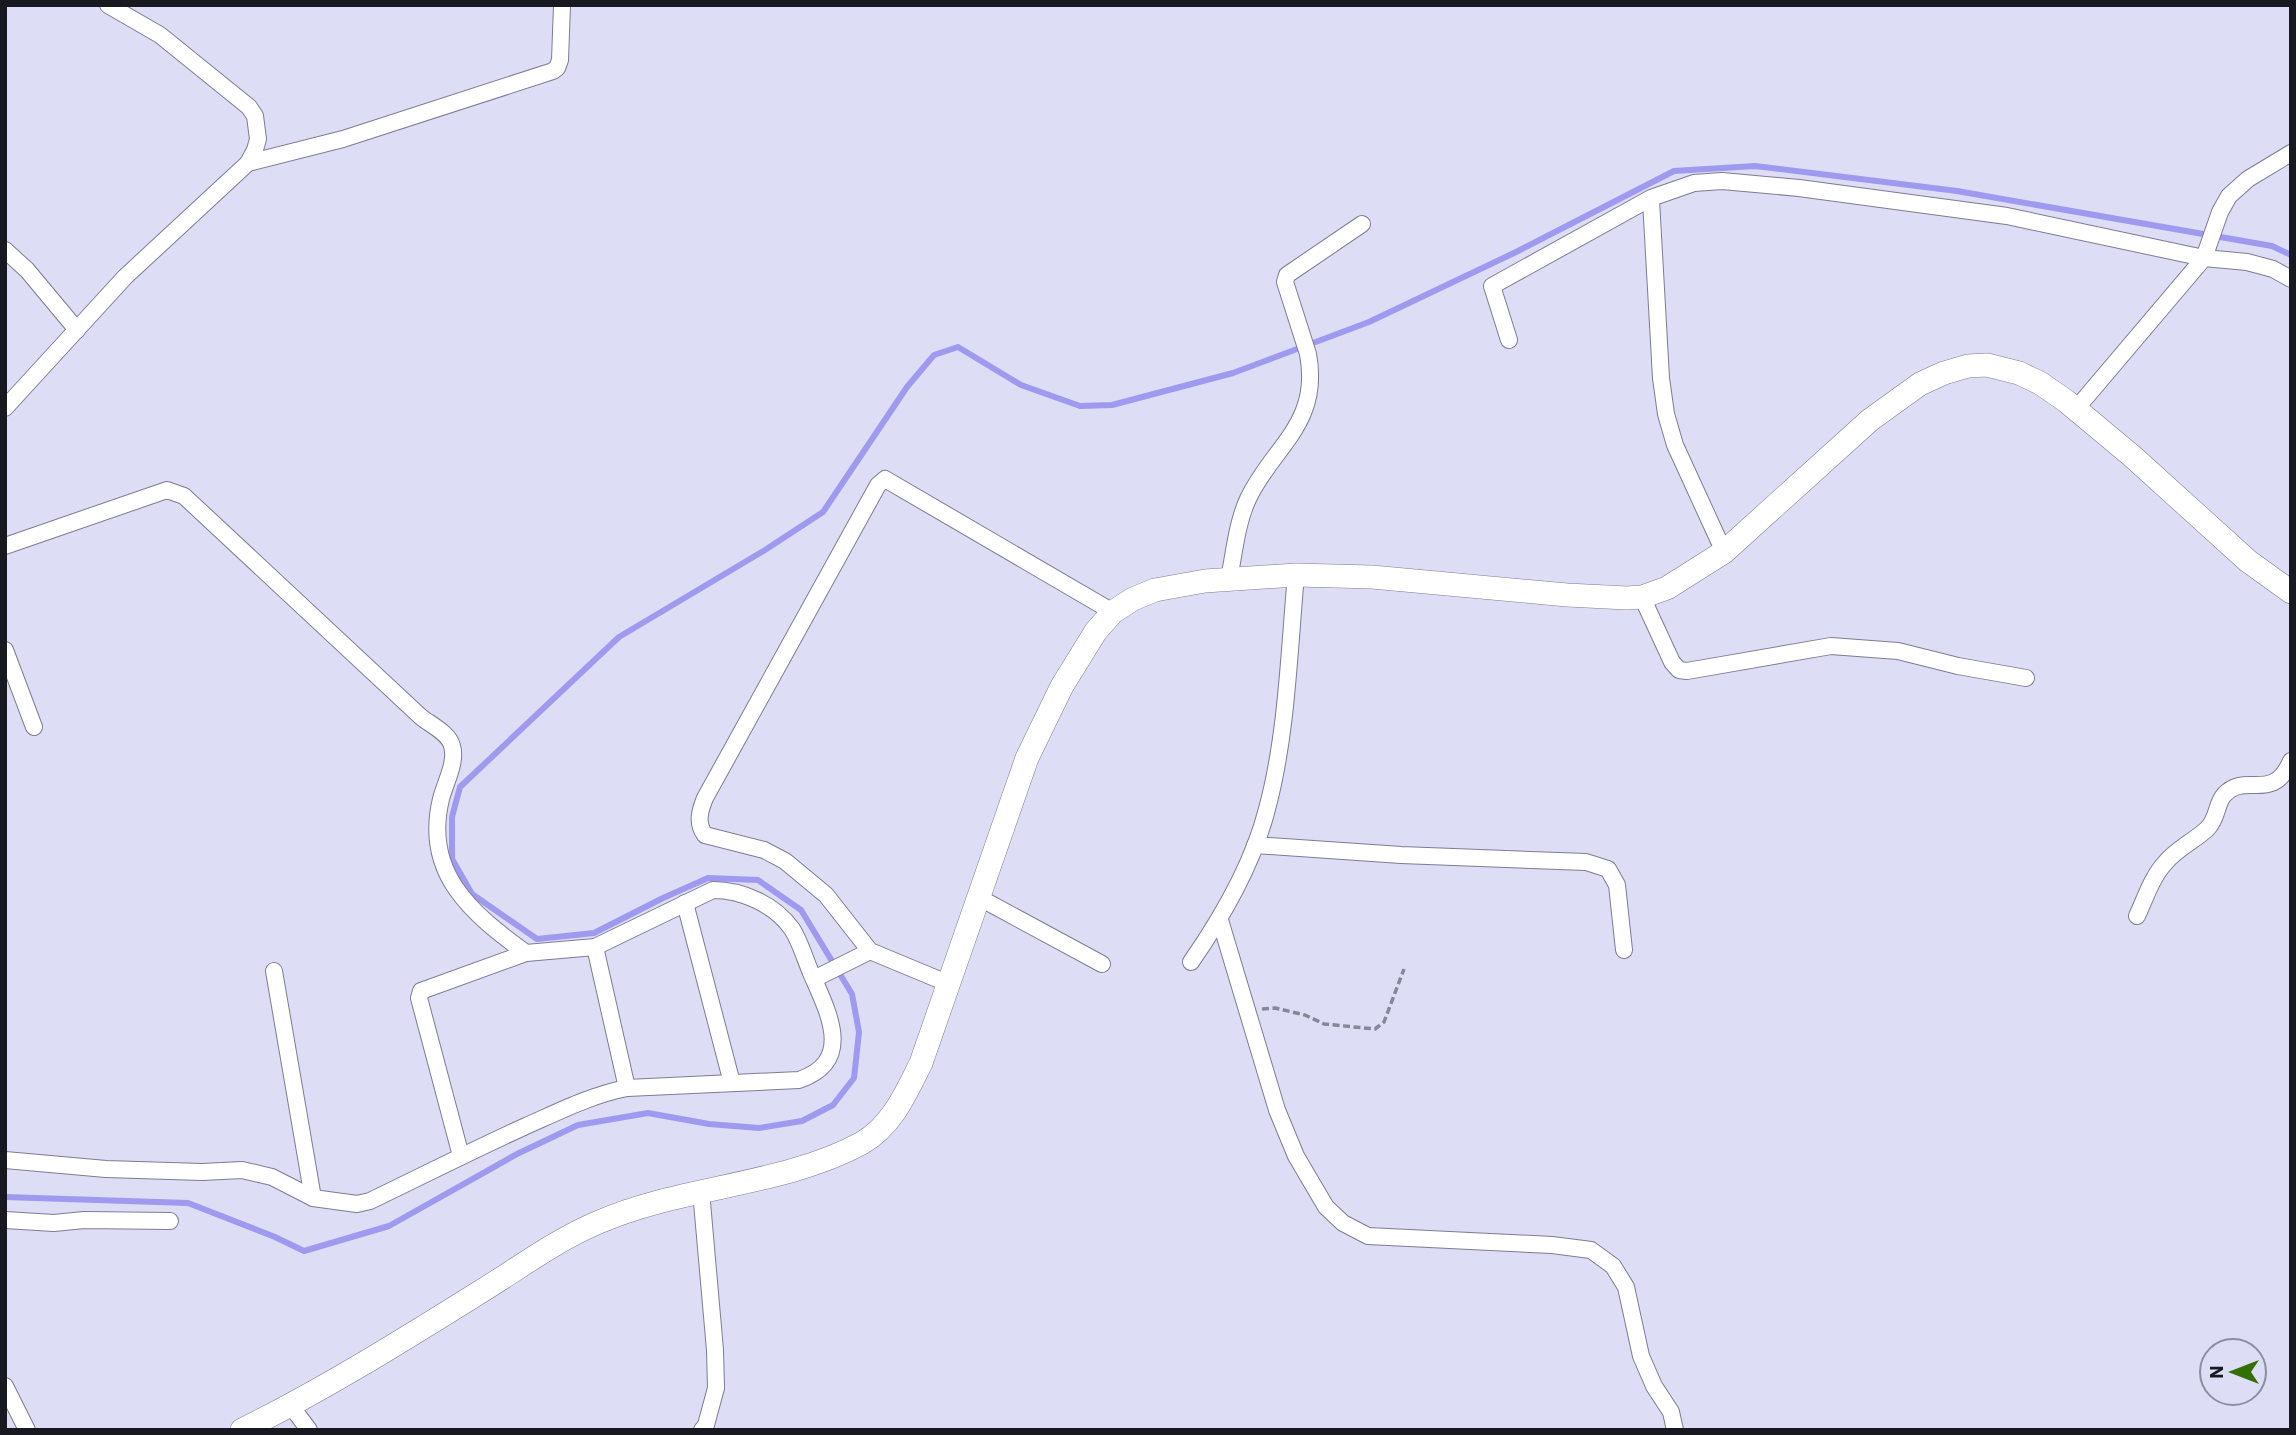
<svg xmlns="http://www.w3.org/2000/svg" width="2296" height="1435" viewBox="0 0 2296 1435" font-family="'IBM Plex Sans',sans-serif">
<style>
.lines{fill:none;stroke-linecap:round;stroke-linejoin:round}
.stream{stroke:#a099f0;stroke-width:6}
.street-casing{stroke:#7c7c92;stroke-width:18}
.secondary-casing{stroke:#7c7c92;stroke-width:24}
.path{stroke:#878798;stroke-width:3.5;stroke-dasharray:7 3.5;stroke-linecap:butt}
.street{stroke:#fff;stroke-width:16}
.secondary{stroke:#fff;stroke-width:23}
</style>
<rect width="100%" height="100%" fill="#ddddf6"/>
<g class="lines">
<path class="stream" d="M5,1197L188,1203L275,1237L304,1251L389,1226L517,1154L578,1125L648,1113L709,1124L759,1128L802,1121L833,1105L854,1078L859,1032L852,994L801,910L758,880L708,878L663,898L594,933L537,939L472,894L452,859V817L460,787L619,637L765,550L823,512L907,387L934,355L958,347L1021,385L1080,406L1112,405L1233,373L1369,322L1516,252L1674,171L1755,166L1957,191L2272,246L2291,255"/>
<defs>
<g id="street">
<path d="M248,163L343,139L553,71L557,68L560,60L562,5"/>
<path d="M1651,200L1661,378L1666,414L1675,445L1724,552"/>
<path d="M5,250L27,270L77,330"/>
<path d="M1509,340L1492,286L1651,198L1694,183L1722,181L1799,188L2007,216L2204,258L2247,262L2273,269L2291,279"/>
<path d="M5,408L125,277L248,163L255,150L258,139L255,116L249,107L160,35L108,5"/>
<path d="M2076,409L2204,258L2220,212L2229,196L2248,179L2291,153"/>
<path d="M5,546L167,490L184,496L421,717C431,725 449,733 452,746C457,762 445,783 441,799C423,873 471,913 526,953"/>
<path d="M1229,579C1234,554 1237,522 1248,499C1273,446 1321,424 1308,354L1285,282L1287,275L1362,224"/>
<path d="M1642,597L1672,662L1679,670L1687,671L1831,646L1898,651L1958,666L2026,678"/>
<path d="M5,650L34,727"/>
<path d="M1255,845L1401,855L1586,862L1608,869L1617,885L1624,950"/>
<path d="M978,897L1102,964"/>
<path d="M685,903L732,1083"/>
<path d="M2137,916C2145,899 2152,877 2165,863C2176,849 2194,841 2207,829C2218,818 2216,804 2224,795C2246,771 2272,804 2291,761"/>
<path d="M1220,920L1277,1110L1296,1156L1326,1207L1343,1223L1368,1236L1552,1245L1591,1250L1613,1266L1626,1287L1641,1356L1654,1386L1671,1412L1675,1430"/>
<path d="M595,947L627,1088"/>
<path d="M1191,962C1223,916 1253,864 1267,809C1287,735 1289,651 1296,575"/>
<path d="M274,971L313,1198"/>
<path d="M814,979L870,951"/>
<path d="M947,983L870,951L826,895L785,861L764,850L705,835C696,823 700,810 705,798L878,485L885,479L1113,612"/>
<path d="M5,1160L106,1169L202,1172L242,1170L272,1177L313,1198L357,1204L370,1201C422,1176 473,1150 526,1126C558,1112 591,1095 627,1088L799,1080C855,1061 828,1012 811,973C805,959 800,941 792,929C774,904 742,890 713,890L595,947L526,953L421,991L419,998L461,1156"/>
<path d="M701,1191L715,1350L716,1388L706,1425L702,1430"/>
<path d="M5,1220L54,1223L84,1220L170,1221"/>
<path d="M5,1386L27,1430"/>
<path d="M291,1406L309,1430"/>
</g>
<path id="secondary" d="M242,1430C325,1389 403,1340 480,1292C519,1268 556,1240 599,1222C681,1186 783,1186 862,1143C892,1126 906,1093 921,1063L1027,758L1062,686L1096,631L1113,612L1133,599L1155,590L1205,581L1296,575L1372,577L1567,595L1627,598L1642,597L1667,588L1724,552L1870,420L1920,384L1944,373L1968,366L1987,365L2019,373L2040,383L2066,401L2132,456L2248,561L2291,592"/>
</defs>
<use href="#street" class="street-casing"/>
<use href="#secondary" class="secondary-casing"/>
<path class="path" d="M1262,1009L1275,1008L1305,1015L1324,1024L1375,1029L1384,1022L1404,969"/>
<use href="#street" class="street"/>
<use href="#secondary" class="secondary"/>
</g>
<rect width="2296" height="1435" fill="none" stroke="#181820" stroke-width="14"/>
<g transform="translate(2233 1372) rotate(270)"><circle r="33" fill="#ddddf6" stroke="#8e8ea0" stroke-width="2"/>
<path d="M0-5L12 26L0 18L-12 26Z" fill="#337002"/>
<text y="-10" font-size="19" font-weight="bold" text-anchor="middle" fill="#181820">N</text>
</g>
</svg>
